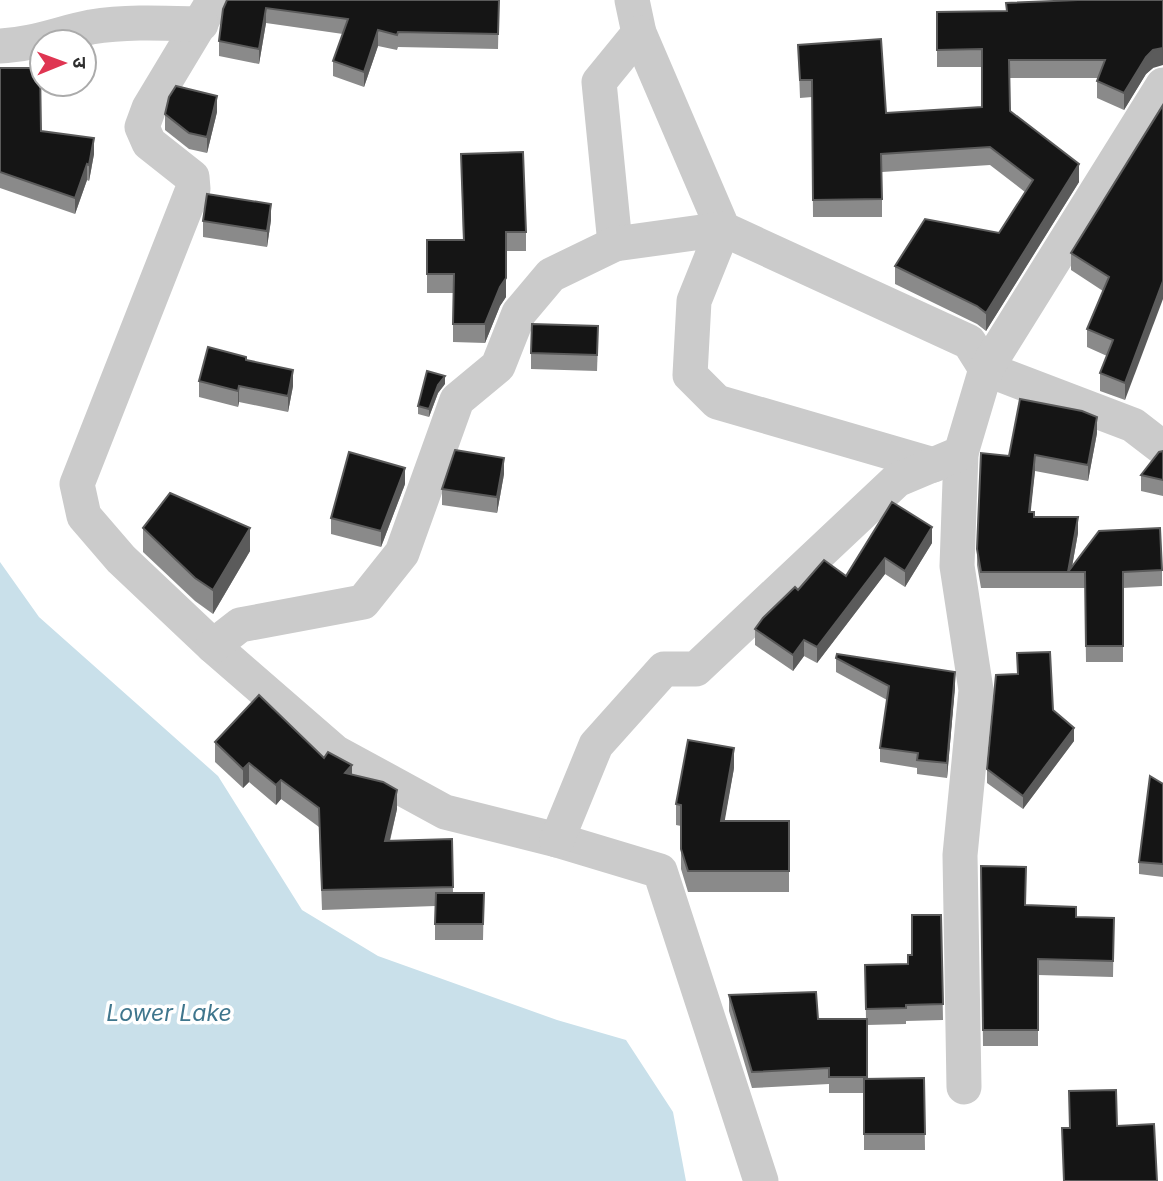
<svg xmlns="http://www.w3.org/2000/svg" width="1163" height="1181" viewBox="0 0 1163 1181" font-family="Inter,'Noto Sans Devanagari',sans-serif">
<style>
.water{fill:#c9e0ea}
.lines{fill:none;stroke-linecap:round;stroke-linejoin:round}
.minor{stroke:#cbcbcb;stroke-width:35}
.wall{fill:#8a8a8a}
.shaded-wall{fill:#5b5b5b}
.building{fill:#151515;stroke:#5b5b5b;stroke-width:2}
.labels{text-anchor:middle;stroke-width:7;stroke-linejoin:round;paint-order:stroke}
.water-label{font-size:23px;font-style:italic;fill:#3f768d;stroke:#fff}
</style>
<rect width="100%" height="100%" fill="#fff"/>
<path class="water" d="M0,562L39,617L218,776L302,910L378,956L557,1020L626,1040L673,1112L686,1181H0Z"/>
<g class="lines">
<g class="minor">
<path d="M214,0L149,108L142,127L149,143L192,177L193,189L77,484L84,516L121,559L213,646L335,752L445,812L557,840L660,871L761,1181"/>
<path d="M632,0L639,33L723,229L969,342L986,369L1133,425L1163,448"/>
<path d="M0,46C32,45 60,33 91,27C127,21 164,23 201,24"/>
<path d="M615,244L599,82L639,33"/>
<path d="M961,453L957,566L976,690L960,855L964,1087"/>
<path d="M213,646L240,625L363,602L402,553L457,400L498,366L519,313L551,275L615,244L723,229L694,301L690,375L717,402L934,465"/>
<path d="M557,840L596,745L664,669H696L897,480L961,453L986,369L1163,85"/>
</g>
</g>
<g class="wall">
<path d="M499,0L498,49L398,47L397,50L378,46L364,87L333,76V61L343,34L266,23L259,64L219,56V41L223,9Z"/>
<path d="M937,12L1153,68L1146,74L1124,110L1097,98V81L1098,78H1009L1010,111L1079,182L986,331L977,324L895,284V266L999,233L1025,192L990,165L882,172V217H813L812,97L800,98L798,45L886,113L982,107V67H937Z"/>
<path d="M0,68L41,131L94,154L89,181L87,180L75,214L0,188Z"/>
<path d="M1163,105L1125,400L1100,391V373L1107,356L1087,347V329L1103,291L1071,270V253Z"/>
<path d="M217,112L207,153L189,149L165,130V114Z"/>
<path d="M461,154L526,232V251H506V297L500,306L485,343L453,342V293H427V240H463Z"/>
<path d="M271,220L267,247L203,237V221Z"/>
<path d="M598,342L597,371L531,369V353Z"/>
<path d="M246,360L293,386L288,412L239,402L238,407L199,397V381Z"/>
<path d="M445,384L438,393L429,417L418,414V406Z"/>
<path d="M1097,433L1088,481L1035,471L1030,512L1034,517L1078,533L1072,567L1162,570V586L1123,588V662H1086L1085,588H981L977,565V549L1009,456Z"/>
<path d="M1163,451V496L1141,491V475Z"/>
<path d="M504,474L497,513L442,505V489Z"/>
<path d="M405,484L381,547L331,534V518Z"/>
<path d="M892,502L932,543L905,587L885,574L817,663L804,656L793,671L755,645V629L798,590L846,576Z"/>
<path d="M143,528L250,551L213,614L195,601L143,552Z"/>
<path d="M1017,653L1053,710L1074,741L1023,809L987,783V769L1017,674Z"/>
<path d="M836,658L955,687L947,778L917,774V768L880,762V748L887,700L836,672Z"/>
<path d="M215,742L324,758L352,775L397,809L390,841L452,839L453,893H484L483,940H435V906L322,910L319,827L281,799L276,805L249,782L243,788L215,762Z"/>
<path d="M734,768L724,821H789V892H688L681,869V826L676,825V804Z"/>
<path d="M1163,784V877L1139,874V862Z"/>
<path d="M981,866L1026,905L1076,917L1114,918L1113,977L1038,975V1046H983Z"/>
<path d="M941,915L943,1020L906,1021V1024L867,1025V1079L924,1078L925,1150H864V1093H829V1084L752,1088L729,1011V995L818,1019H866L865,965L908,964L912,955Z"/>
</g>
<g class="shaded-wall">
<path d="M266,8V23L259,64V49Z"/>
<path d="M378,30V46L364,87V72Z"/>
<path d="M1163,48V65L1153,68L1146,74L1124,110V93L1146,57L1153,50Z"/>
<path d="M217,96V112L207,153V137Z"/>
<path d="M94,138V154L89,181V165Z"/>
<path d="M87,164V180L75,214V198Z"/>
<path d="M1079,164V182L986,331V313Z"/>
<path d="M271,204V220L267,247V231Z"/>
<path d="M506,278V297L500,306L485,343V324L500,287Z"/>
<path d="M1163,281V299L1125,400V383Z"/>
<path d="M293,370V386L288,412V396Z"/>
<path d="M445,376V384L438,393L429,417V409L438,385Z"/>
<path d="M239,386V402L238,407V391Z"/>
<path d="M1097,417V433L1088,481V465Z"/>
<path d="M1035,455V471L1029,528V512Z"/>
<path d="M504,458V474L497,513V497Z"/>
<path d="M405,468V484L381,547V531Z"/>
<path d="M1078,517V533L1071,572H1068V588V572Z"/>
<path d="M932,527V543L905,587V571Z"/>
<path d="M250,528V551L213,614V590Z"/>
<path d="M885,558V574L817,663V647Z"/>
<path d="M804,640V656L793,671V655Z"/>
<path d="M955,672V687L947,778V763Z"/>
<path d="M1074,728V741L1023,809V796Z"/>
<path d="M734,748V768L721,842V821Z"/>
<path d="M249,763V782L243,788V769Z"/>
<path d="M352,765V784L345,773Z"/>
<path d="M281,780V799L276,805V785Z"/>
<path d="M397,790V809L385,860V841Z"/>
</g>
<g class="building">
<path d="M227,0H499L498,34L398,32L397,35L378,30L364,72L333,61L348,19L266,8L259,49L219,41L223,9Z"/>
<path d="M1078,0H1163V48L1153,50L1146,57L1124,93L1097,81L1105,60H1009L1010,111L1079,164L986,313L977,306L895,266L925,219L999,233L1033,180L990,147L881,154L882,199L813,200L812,80H800L798,45L881,39L886,113L982,107V49L937,50V12L1007,11L1006,3Z"/>
<path d="M0,68H40L41,131L94,138L89,165L87,164L75,198L0,172Z"/>
<path d="M176,86L217,96L207,137L189,133L165,114L169,97Z"/>
<path d="M1163,105V281L1125,383L1100,373L1113,340L1087,329L1109,277L1071,253Z"/>
<path d="M523,152L526,232H506V278L500,287L485,324H453L454,274H427V240H464L461,154Z"/>
<path d="M207,194L271,204L267,231L203,221Z"/>
<path d="M532,324L598,326L597,355L531,353Z"/>
<path d="M208,347L246,357V360L293,370L288,396L239,386L238,391L199,381Z"/>
<path d="M427,371L445,376L438,385L429,409L418,406Z"/>
<path d="M1020,399L1082,411L1097,417L1088,465L1035,455L1029,512H1034V517H1078L1068,572H981L977,549L981,453L1009,456Z"/>
<path d="M455,450L504,458L497,497L442,489Z"/>
<path d="M1163,451V480L1141,475L1159,452Z"/>
<path d="M349,452L405,468L381,531L331,518Z"/>
<path d="M170,493L250,528L213,590L195,578L143,528Z"/>
<path d="M892,502L932,527L905,571L885,558L817,647L804,640L793,655L755,629L763,618L795,587L798,590L824,560L846,576Z"/>
<path d="M1160,528L1162,570L1123,572V646H1086L1085,572H1068L1099,531Z"/>
<path d="M1050,652L1053,710L1074,728L1023,796L987,769L996,675L1018,674L1017,653Z"/>
<path d="M837,654L955,672L947,763L917,760L918,753L880,748L889,686L836,658Z"/>
<path d="M259,695L324,758L328,752L352,765L345,773L383,782L397,790L385,841L452,839L453,887L322,890L319,808L281,780L276,785L249,763L243,769L215,742Z"/>
<path d="M688,740L734,748L721,821H789V871H688L681,849V805L676,804Z"/>
<path d="M1150,776L1163,784V864L1139,862Z"/>
<path d="M981,866L1026,867L1025,905L1076,907V917L1114,918L1113,961L1038,959V1030H983Z"/>
<path d="M436,893H484L483,924H435Z"/>
<path d="M912,915H941L943,1004L906,1005V1008L866,1009L865,965L908,964V955H912Z"/>
<path d="M816,992L818,1019H867V1077H829V1068L752,1072L729,995Z"/>
<path d="M924,1078L925,1134H864V1079Z"/>
<path d="M1116,1090L1117,1126L1154,1124L1157,1181H1064L1062,1128H1070L1069,1091Z"/>
</g>
<g class="labels">
<g class="water-label">
<text x="169" y="1021">Lower Lake</text>
</g>
</g>
<g transform="translate(63 63) rotate(89)"><circle r="33" fill="#ffffff" stroke="#ababab" stroke-width="2"/>
<path d="M0-5L12 26L0 18L-12 26Z" fill="#df3552"/>
<text y="-10" font-size="19" font-weight="bold" text-anchor="middle" fill="#2e2e2e">उ</text>
</g>
</svg>
